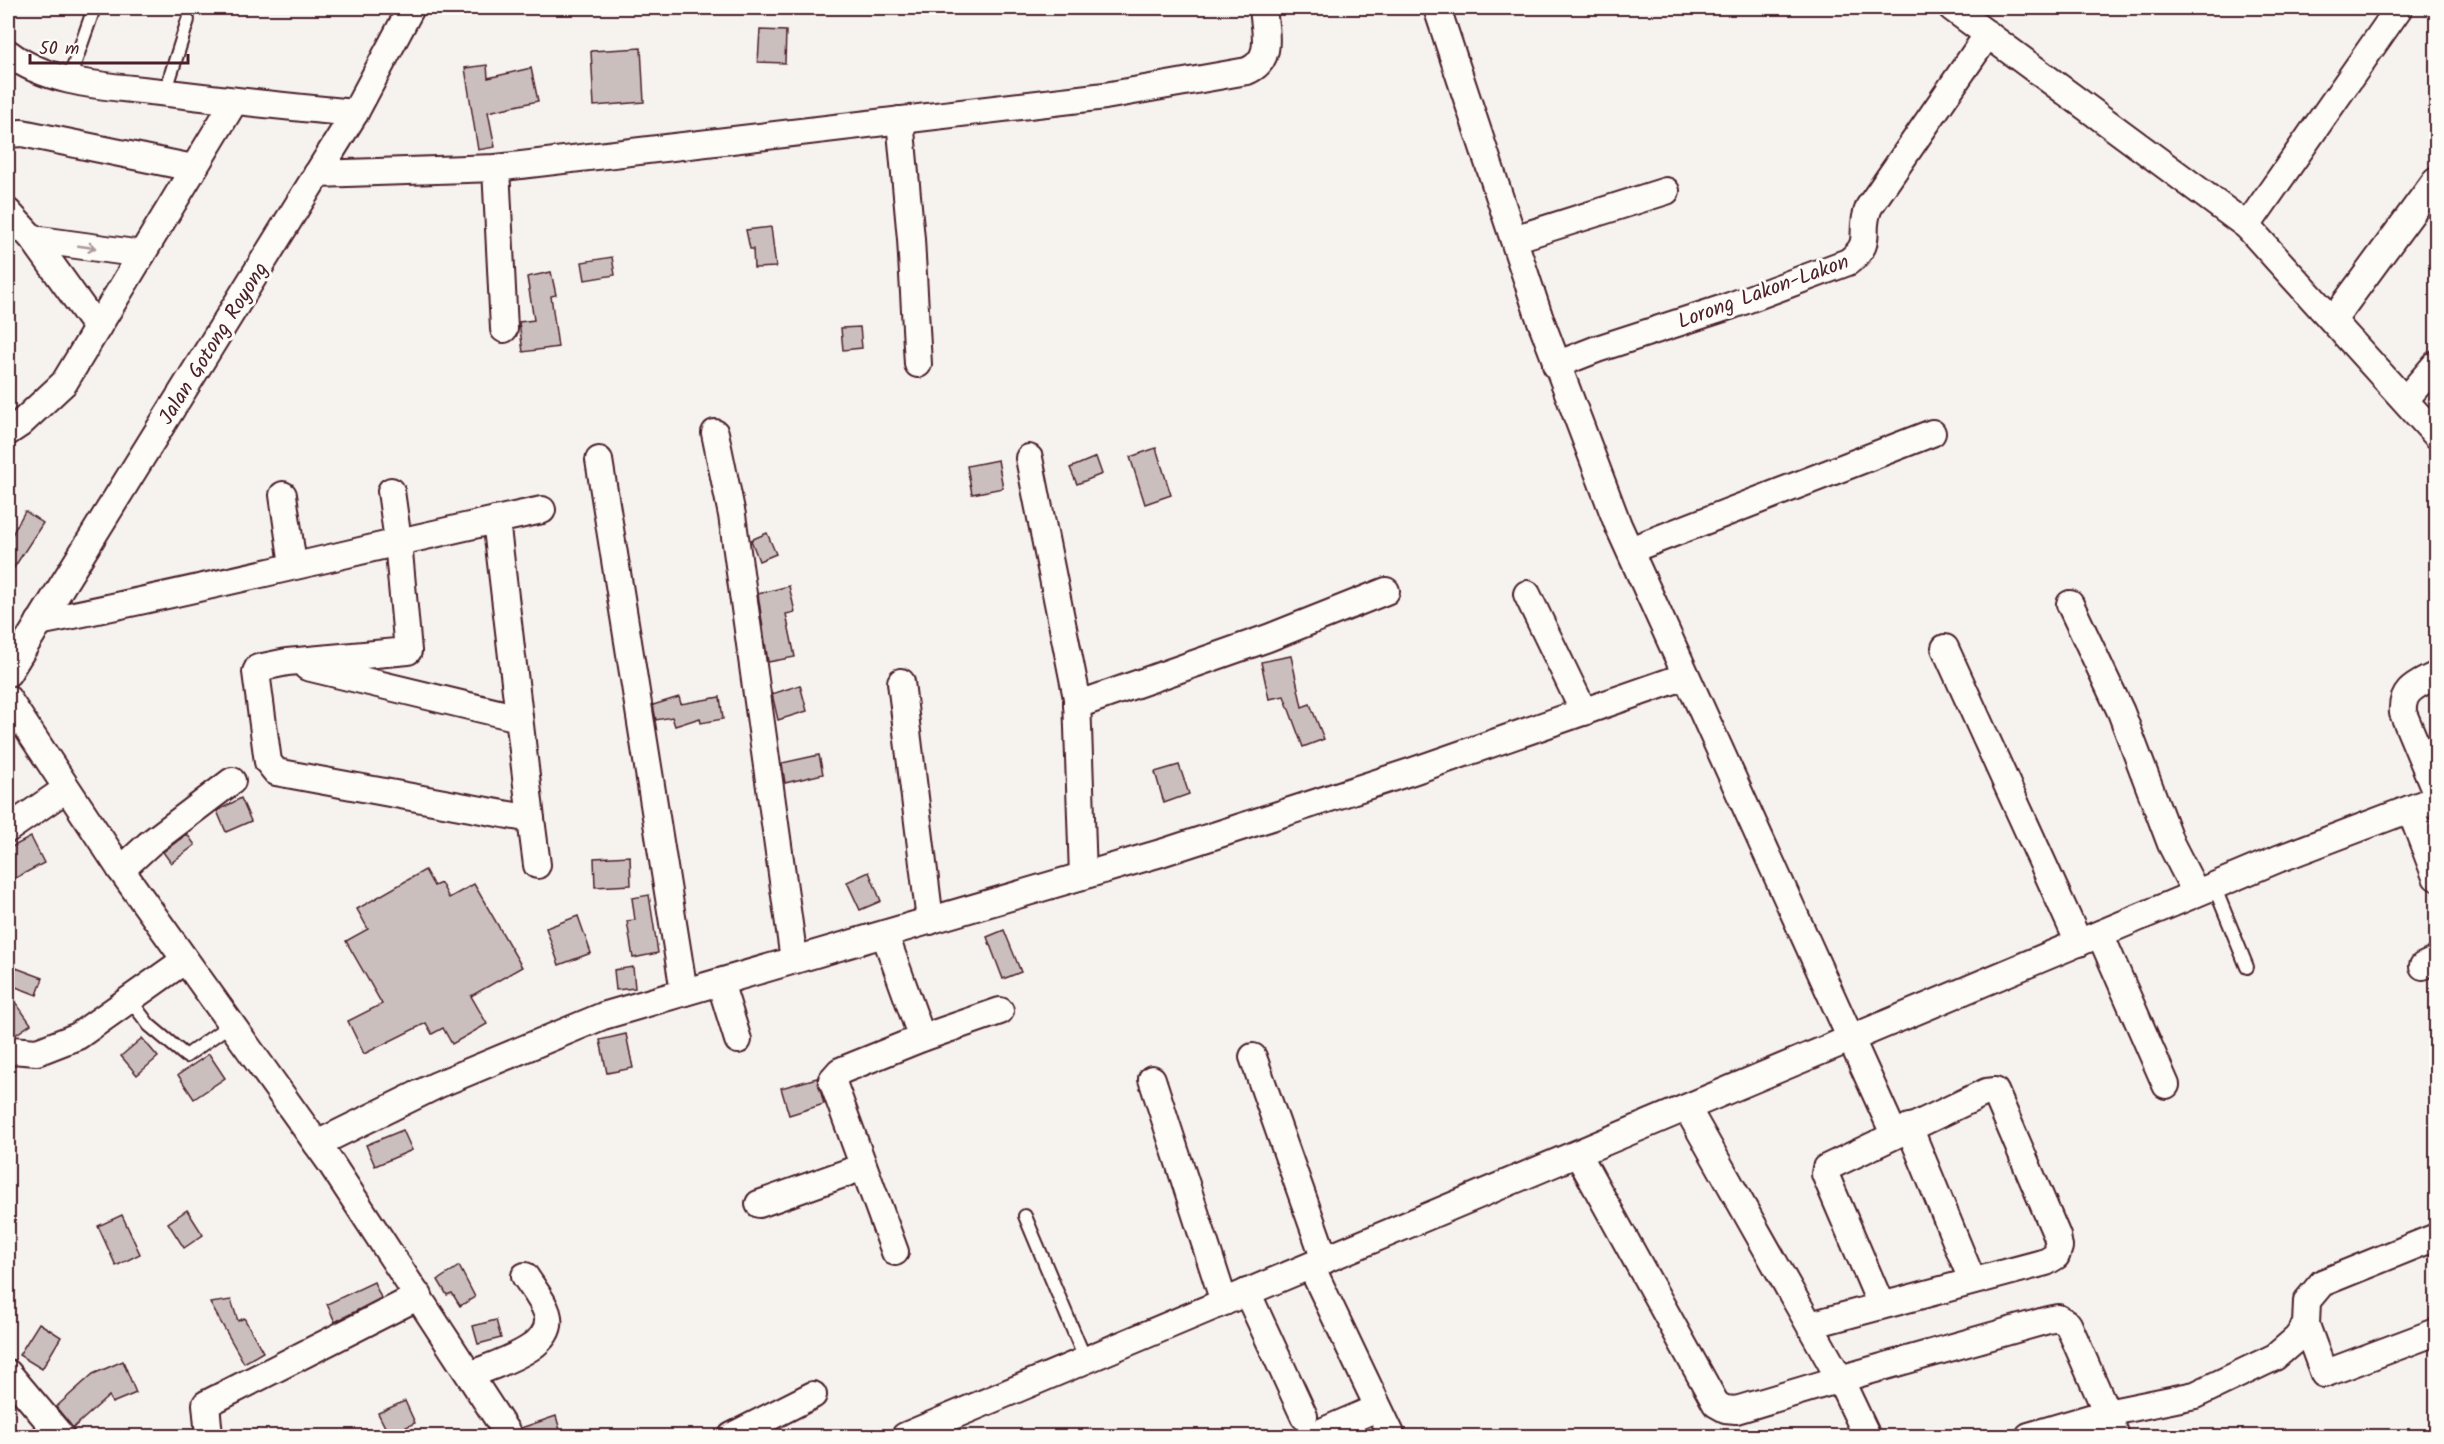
<svg xmlns="http://www.w3.org/2000/svg" width="2444" height="1444" viewBox="0 0 2444 1444" font-family="Kalam,sans-serif">
<style>
.building{fill:#cbbfbe;stroke:#4a1f2b;stroke-width:1.5}
.lines{fill:none;stroke-linecap:round;stroke-linejoin:round}
.lane-casing{stroke:#4a1f2b;stroke-width:16}
.street-casing{stroke:#4a1f2b;stroke-width:30}
.lane{stroke:#fdfcf7;stroke-width:12}
.street{stroke:#fdfcf7;stroke-width:26}
.oneway{stroke:#ac999b}
.labels{text-anchor:middle;stroke-width:6;stroke-linejoin:round;paint-order:stroke}
.street-label{font-size:21px;fill:#4a1f2b;stroke:#fdfcf7}
</style>
<rect width="100%" height="100%" fill="#f6f3ef"/>
<filter id="ink" filterUnits="userSpaceOnUse"><feTurbulence type="fractalNoise" baseFrequency=".0167" numOctaves="2"/><feDisplacementMap in="SourceGraphic" scale="12" xChannelSelector="R" yChannelSelector="G"/><feConvolveMatrix kernelMatrix="1 2 1 2 8 2 1 2 1" color-interpolation-filters="sRGB"/></filter>
<g filter="url(#ink)">
<g class="building">
<path d="M760,30L786,31L785,63L758,62Z"/>
<path d="M641,48L644,102L594,106L591,51Z"/>
<path d="M487,65L488,78L531,68L538,101L488,112L495,147L478,150L465,68Z"/>
<path d="M771,227L776,267L754,268L753,249H750L746,230Z"/>
<path d="M612,257L615,275L585,280L582,262Z"/>
<path d="M551,272L556,295L551,296L558,347L523,352L519,322L534,320L527,277Z"/>
<path d="M860,327L862,348L843,350L841,328Z"/>
<path d="M1156,448L1171,495L1145,504L1130,457Z"/>
<path d="M1096,457L1102,474L1077,484L1070,468Z"/>
<path d="M998,460L1003,488L972,494L967,466Z"/>
<path d="M25,511L43,523L8,577V542Z"/>
<path d="M767,533L776,554L759,561L751,540Z"/>
<path d="M789,586L795,612L786,614L795,657L768,662L758,594Z"/>
<path d="M1291,656L1302,707L1310,704L1324,739L1303,747L1284,696L1269,699L1261,662Z"/>
<path d="M800,685L807,711L778,720L772,694Z"/>
<path d="M679,697L681,704L720,697L723,719L701,723L700,718L675,726L672,717L656,720L653,705Z"/>
<path d="M819,755L823,774L785,783L782,763Z"/>
<path d="M1179,765L1189,794L1164,803L1155,772Z"/>
<path d="M241,798L251,821L226,832L217,811Z"/>
<path d="M187,834L195,845L171,863L163,852Z"/>
<path d="M31,837L44,863L8,882V849Z"/>
<path d="M630,856L631,885L595,887L594,858Z"/>
<path d="M425,870L434,886L441,883L449,898L474,884L522,967L471,996L487,1024L452,1044L443,1028L432,1034L426,1023L364,1054L348,1021L382,1004L346,941L368,929L357,909Z"/>
<path d="M869,872L881,901L860,910L847,882Z"/>
<path d="M649,895L658,953L633,958L627,921L635,920L632,898Z"/>
<path d="M578,916L591,953L559,965L546,928Z"/>
<path d="M1004,930L1021,972L1003,979L987,937Z"/>
<path d="M8,965L43,978L37,995L8,984Z"/>
<path d="M633,967L635,988L616,990L614,970Z"/>
<path d="M8,992L31,1024L15,1035L8,1036Z"/>
<path d="M626,1034L633,1068L607,1073L600,1040Z"/>
<path d="M142,1038L158,1057L137,1075L121,1056Z"/>
<path d="M209,1054L225,1078L194,1099L178,1075Z"/>
<path d="M817,1078L824,1104L789,1115L781,1088Z"/>
<path d="M403,1130L412,1150L375,1166L366,1145Z"/>
<path d="M187,1210L203,1235L184,1248L168,1223Z"/>
<path d="M122,1215L140,1254L116,1266L98,1226Z"/>
<path d="M459,1266L475,1297L460,1306L452,1293L447,1295L438,1280Z"/>
<path d="M374,1282L381,1298L335,1322L327,1304Z"/>
<path d="M231,1300L238,1321L244,1318L263,1352L244,1363L210,1303Z"/>
<path d="M496,1320L501,1338L478,1344L473,1326Z"/>
<path d="M39,1323L61,1337L42,1369L19,1355Z"/>
<path d="M123,1361L136,1393L112,1403L109,1396L73,1428L56,1407L93,1374Z"/>
<path d="M405,1401L415,1423L389,1435L378,1413Z"/>
<path d="M556,1416L562,1437H524L521,1428Z"/>
<path d="M34,1427L42,1437H23Z"/>
</g>
<g class="lines">
<defs>
<g id="lane">
<path d="M69,79L92,14"/>
<path d="M165,93L188,20"/>
<path d="M2214,886L2247,967"/>
<path d="M131,1001L149,1025L186,1056L231,1024"/>
<path d="M1025,1216L1086,1361"/>
</g>
<g id="street">
<path d="M1437,8L1539,316L1618,525L1894,1134"/>
<path d="M1952,8L2247,226L2436,435"/>
<path d="M8,53C50,85 109,86 160,92C225,100 290,107 355,113"/>
<path d="M900,120L911,239L918,364"/>
<path d="M8,134L22,133L193,168"/>
<path d="M496,168L504,329"/>
<path d="M317,174L496,168L1105,96L1247,71C1274,60 1265,32 1263,8"/>
<path d="M8,212L33,239L97,328"/>
<path d="M2247,226L2399,8"/>
<path d="M33,239L142,254"/>
<path d="M1514,239L1666,191"/>
<path d="M2333,320L2436,180"/>
<path d="M1556,365L1597,349L1730,306L1848,262C1875,242 1858,233 1869,207L1988,34"/>
<path d="M2405,400L2436,364"/>
<path d="M8,432L20,424L64,383L234,102"/>
<path d="M715,433L732,515L794,960"/>
<path d="M1029,458L1077,698L1083,876"/>
<path d="M599,460L684,992"/>
<path d="M391,491L398,541L408,651L287,662L258,668L256,672L268,762L276,772L531,819L537,865"/>
<path d="M283,495L293,565"/>
<path d="M496,520L531,819"/>
<path d="M1630,550L1932,433"/>
<path d="M1527,594L1584,712"/>
<path d="M2070,604L2121,712L2171,844L2196,893"/>
<path d="M39,622C208,589 374,546 542,510"/>
<path d="M1945,648L2079,943"/>
<path d="M307,667L519,718"/>
<path d="M8,673L355,113L411,8"/>
<path d="M2436,675C2418,685 2401,689 2403,713L2436,792"/>
<path d="M901,682L930,921"/>
<path d="M8,699L121,870L332,1165L509,1436"/>
<path d="M1077,705L1268,638L1386,591"/>
<path d="M2410,809L2436,877"/>
<path d="M8,829L66,789"/>
<path d="M121,870L149,844L232,781"/>
<path d="M2100,934L2166,1085"/>
<path d="M885,935L922,1038"/>
<path d="M2423,966L2436,960"/>
<path d="M720,982L738,1040"/>
<path d="M8,1053L11,1050L37,1052L78,1036L185,960"/>
<path d="M1253,1057L1325,1260"/>
<path d="M1152,1079L1224,1302"/>
<path d="M1687,1108L1840,1379L2048,1320L2058,1318L2068,1324L2107,1413L2029,1436"/>
<path d="M1909,1127L1972,1280"/>
<path d="M317,1144L437,1085L603,1016L1161,853L1413,771L1686,676"/>
<path d="M1578,1154L1716,1404L1725,1409L1736,1410L1840,1379L1867,1436"/>
<path d="M759,1204L863,1167"/>
<path d="M895,1252L832,1080L840,1071L922,1038L1000,1011"/>
<path d="M1311,1266L1392,1436"/>
<path d="M1247,1292L1304,1416"/>
<path d="M1810,1325L2046,1262L2056,1256L2059,1247L2057,1236L1995,1091L1986,1092L1826,1168L1825,1174L1881,1305"/>
<path d="M2306,1325L2324,1374L2436,1332"/>
<path d="M8,1373L61,1436"/>
<path d="M470,1375C494,1364 558,1348 547,1313C543,1300 532,1287 525,1276"/>
<path d="M209,1436L206,1404L419,1296"/>
<path d="M732,1436L813,1395"/>
<path d="M905,1436L2278,859L2436,799"/>
<path d="M1312,1436L1377,1408"/>
<path d="M2116,1436L2107,1413L2195,1395L2275,1357L2297,1338L2306,1325L2307,1301L2322,1283L2436,1237"/>
</g>
</defs>
<use href="#lane" class="lane-casing"/>
<use href="#street" class="street-casing"/>
<use href="#lane" class="lane"/>
<use href="#street" class="street"/>
</g>
<defs><path id="oneway-shaft" d="M-6 0H5M1.5-3L5.5 0L1.5 3" fill="none" stroke-width="1.6" stroke-linecap="round" stroke-linejoin="round" transform="scale(1.5)"/></defs>
<use class="oneway" href="#oneway-shaft" transform="translate(87 247) rotate(8)"/>
</g>
<g class="labels">
<g class="street-label">
<text transform="translate(1763 291) rotate(-20)" y="7">Lorong Lakon-Lakon</text>
<text transform="translate(213 343) rotate(-58)" y="7">Jalan Gotong Royong</text>
</g>
</g>
<rect width="2444" height="1444" fill="none" stroke="#fdfcf7" stroke-width="30"/>
<rect x="15" y="15" width="2414" height="1414" fill="none" stroke="#4a1f2b" stroke-width="2" filter="url(#ink)"/>
<path d="M30 54v9h158v-9" fill="none" stroke="#4a1f2b" stroke-width="3"/>
<text x="39" y="54" font-size="18" fill="#4a1f2b" stroke="#fdfcf7" stroke-width="4.5" paint-order="stroke">50 m</text>
</svg>
